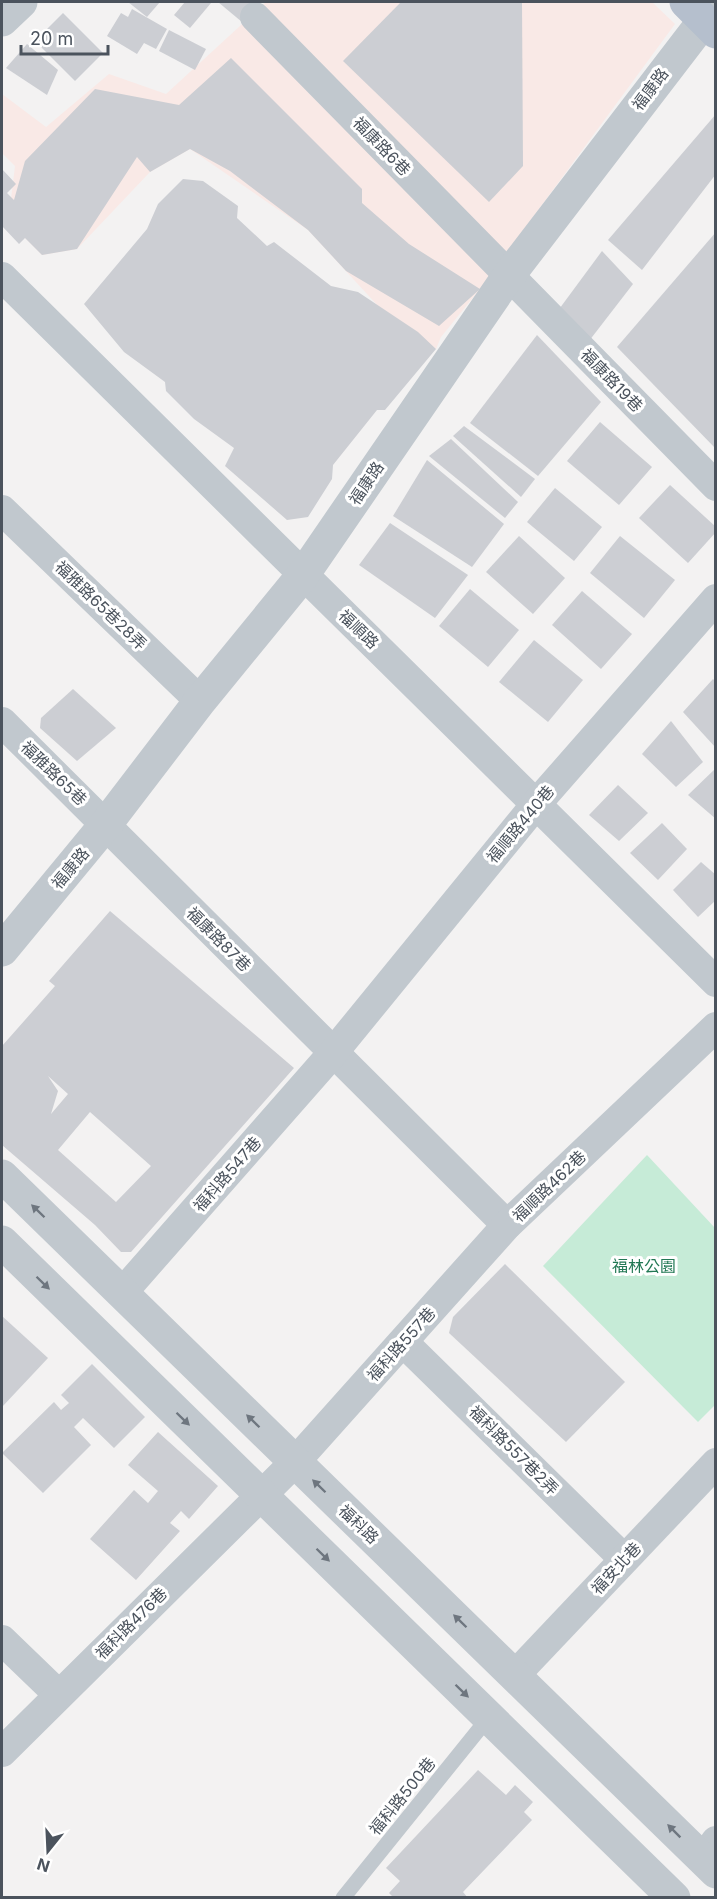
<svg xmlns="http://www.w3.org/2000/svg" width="717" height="1899" viewBox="0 0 717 1899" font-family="Inter,'Noto Sans TC',sans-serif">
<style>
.medical{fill:#f9e9e6}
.green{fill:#c6ebd7}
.building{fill:#ccced3;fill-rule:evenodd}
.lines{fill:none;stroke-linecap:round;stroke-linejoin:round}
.service{stroke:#c1c8ce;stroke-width:15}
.minor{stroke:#c1c8ce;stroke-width:30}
.tertiary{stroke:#c1c8ce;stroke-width:33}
.primary{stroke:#b5bfcd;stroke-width:33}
.oneway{fill:#6e767f}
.labels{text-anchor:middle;stroke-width:6;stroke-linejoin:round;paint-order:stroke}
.street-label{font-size:16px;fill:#4b535d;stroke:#fff}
.park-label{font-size:16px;fill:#227854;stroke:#fff}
</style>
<rect width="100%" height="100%" fill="#f3f2f2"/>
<path class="medical" d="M266,2H652L675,24L480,289L441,337L436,349L379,307L308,230L190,149L150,172L77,249L42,255L18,231L9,215L15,166L2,153V94L46,127L109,74L166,94Z"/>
<path class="green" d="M647,1155L715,1228V1405L698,1422L543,1266Z"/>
<g class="building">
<path d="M128,2H160L147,17Z"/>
<path d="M185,2L211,3L190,28L174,15Z"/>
<path d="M218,2H259L242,22Z"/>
<path d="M401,2H522L523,166L489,202L343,61Z"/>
<path d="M132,9L167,29L156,49L144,43L137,54L107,36L121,13L128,17Z"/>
<path d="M63,13L103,53L75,81L35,41Z"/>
<path d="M169,30L206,49L195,70L159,51Z"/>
<path d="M27,44L58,70L47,95L6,68Z"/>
<path d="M231,58L362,189V203L409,244L480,289L439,326L346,271L308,230L230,171L190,149L150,172L137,157L77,249L42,255L25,238L19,244L2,226V169L16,184L7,193L14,200L25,161L95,89L179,105Z"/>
<path d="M716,114V174L642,270L608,240Z"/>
<path d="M183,179L203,181L238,206L237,218L267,246L274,242L331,286L358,292L418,332L436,349L385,410H377L333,465L332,479L308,517L287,520L225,466L234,448L194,419L166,391L165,382L124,352L84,304L147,229L158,204Z"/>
<path d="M716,232V449L617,347Z"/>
<path d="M602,251L633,284L589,341L557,312Z"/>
<path d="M537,335L601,402L538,476L470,423Z"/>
<path d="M600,422L652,467L619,505L567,461Z"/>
<path d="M464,426L535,479L521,497L453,436Z"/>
<path d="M451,439L518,502L505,518L429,456Z"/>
<path d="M427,460L504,524L472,567L393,516Z"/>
<path d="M670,485L716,527V532L688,563L639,518Z"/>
<path d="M555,488L602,527L574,561L527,522Z"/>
<path d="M390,523L468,575L435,618L359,565Z"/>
<path d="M519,536L565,578L533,614L486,572Z"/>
<path d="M620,536L675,580L644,618L590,573Z"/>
<path d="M470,589L519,630L488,667L439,626Z"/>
<path d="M582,591L632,634L601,669L552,625Z"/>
<path d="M534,640L583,680L548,722L499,682Z"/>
<path d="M713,679L716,682V748L683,712Z"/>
<path d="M73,689L116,728L77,761L40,728L41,718Z"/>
<path d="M671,721L703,762L676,787L642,754Z"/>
<path d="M716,768V819L688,795Z"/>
<path d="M618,785L648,813L619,841L589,815Z"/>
<path d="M662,823L687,849L658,880L630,853Z"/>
<path d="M701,862L716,875V900L698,917L673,890Z"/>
<path d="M110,911L294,1068L131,1252H121L95,1225L2,1145V1046L55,986L49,981ZM48,1076L68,1094L51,1114L58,1091ZM90,1112L151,1166L116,1202L58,1150Z"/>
<path d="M505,1264L625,1382L566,1442L449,1333L453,1317Z"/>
<path d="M2,1316L48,1358L2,1407Z"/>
<path d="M92,1364L145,1417L114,1448L83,1418L74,1427L91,1445L43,1493L2,1453L54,1402L61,1410L69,1403L61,1395Z"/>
<path d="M158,1432L218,1486L189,1519L181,1511L170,1523L180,1531L136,1580L90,1539L134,1490L148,1503L158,1491L128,1465Z"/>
<path d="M478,1770L506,1795L515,1785L533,1802L524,1812L532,1820L463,1892L468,1898H394L389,1893L400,1881L386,1868Z"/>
</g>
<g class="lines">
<path class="service" d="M343,1898L489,1717"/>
<g class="minor">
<path d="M255,17L716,486"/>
<path d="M2,277L716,982"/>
<path d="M2,510L200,701"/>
<path d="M2,722L507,1225"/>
<path d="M122,1293L332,1054L537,803L716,599"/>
<path d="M403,1342L624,1559"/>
<path d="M2,1640L59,1695"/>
<path d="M516,1674L716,1463"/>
<path d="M2,1752L295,1462L507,1225L716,1027"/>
<path d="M703,1860L716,1841"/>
</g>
<g class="tertiary">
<path d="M2,20L21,2"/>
<path d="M2,950L106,824L200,701L303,575L509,275L716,5"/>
<path d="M2,1176L716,1872"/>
<path d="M2,1242L674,1898"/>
</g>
<path class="primary" d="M686,2L716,32"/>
</g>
<defs><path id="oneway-solid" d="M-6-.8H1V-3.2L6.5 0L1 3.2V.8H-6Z" transform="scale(1.5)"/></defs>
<g class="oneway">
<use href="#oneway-solid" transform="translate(38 1211) rotate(-136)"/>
<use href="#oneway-solid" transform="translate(43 1283) rotate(44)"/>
<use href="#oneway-solid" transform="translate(183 1419) rotate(44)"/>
<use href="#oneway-solid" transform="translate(253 1421) rotate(-136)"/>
<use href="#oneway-solid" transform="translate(319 1486) rotate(-136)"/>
<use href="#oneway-solid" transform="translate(323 1555) rotate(44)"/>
<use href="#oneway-solid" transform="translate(460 1621) rotate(-136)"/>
<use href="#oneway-solid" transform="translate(462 1691) rotate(44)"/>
<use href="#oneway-solid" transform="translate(674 1831) rotate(-135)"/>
</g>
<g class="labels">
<g class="street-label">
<text transform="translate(650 89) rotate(-53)" y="6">福康路</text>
<text transform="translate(382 146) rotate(46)" y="6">福康路6巷</text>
<text transform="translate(612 380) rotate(46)" y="6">福康路19巷</text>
<text transform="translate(366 483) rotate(-56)" y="6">福康路</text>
<text transform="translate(101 605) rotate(44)" y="6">福雅路65巷28弄</text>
<text transform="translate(359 629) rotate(44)" y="6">福順路</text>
<text transform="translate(54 773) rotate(44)" y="6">福雅路65巷</text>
<text transform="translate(520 824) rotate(-50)" y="6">福順路440巷</text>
<text transform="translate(70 868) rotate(-50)" y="6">福康路</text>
<text transform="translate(219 939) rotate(45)" y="6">福康路87巷</text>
<text transform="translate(227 1174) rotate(-49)" y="6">福科路547巷</text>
<text transform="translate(549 1186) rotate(-44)" y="6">福順路462巷</text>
<text transform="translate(401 1344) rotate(-48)" y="6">福科路557巷</text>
<text transform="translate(514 1450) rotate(45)" y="6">福科路557巷2弄</text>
<text transform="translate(359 1524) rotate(44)" y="6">福科路</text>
<text transform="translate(616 1568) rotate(-47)" y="6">福安北巷</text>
<text transform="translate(131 1623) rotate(-45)" y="6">福科路476巷</text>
<text transform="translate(402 1796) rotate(-51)" y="6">福科路500巷</text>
</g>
<g class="park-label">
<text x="644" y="1272">福林公園</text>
</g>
</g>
<rect width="717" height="1899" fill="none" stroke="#4b535d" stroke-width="6"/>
<g transform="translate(48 1851) rotate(198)" stroke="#ffffff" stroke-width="4.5" paint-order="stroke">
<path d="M0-4.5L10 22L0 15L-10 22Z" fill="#4b535d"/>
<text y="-9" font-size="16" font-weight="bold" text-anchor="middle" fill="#4b535d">N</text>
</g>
<path d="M21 45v9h87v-9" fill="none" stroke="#4b535d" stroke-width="3"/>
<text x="30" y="45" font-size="18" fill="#4b535d" stroke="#ffffff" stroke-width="4.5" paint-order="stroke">20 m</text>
</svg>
